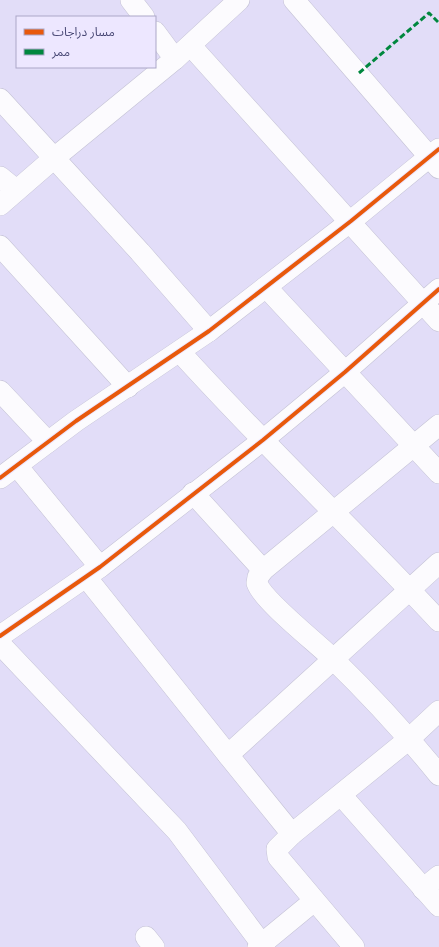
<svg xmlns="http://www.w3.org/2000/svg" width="439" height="947" viewBox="0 0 439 947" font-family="'Noto Sans','Noto Sans Arabic',sans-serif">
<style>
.residential{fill:#e2ddf8;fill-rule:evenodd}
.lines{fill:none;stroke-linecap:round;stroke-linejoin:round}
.minor-casing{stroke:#c4c2d5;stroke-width:22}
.minor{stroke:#fcfbfe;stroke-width:21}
.quiet{stroke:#00873e;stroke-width:3;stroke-dasharray:6 3;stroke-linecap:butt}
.cycleway-casing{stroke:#ede7ff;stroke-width:6}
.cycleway{stroke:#e8590c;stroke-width:4}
</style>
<rect width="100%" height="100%" fill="#eae6f6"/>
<path class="residential" d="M0,0H439V947H0ZM17,17H155V67H17Z"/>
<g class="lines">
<defs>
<g id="minor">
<path d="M131,0L144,17"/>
<path d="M294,0L439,168"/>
<path d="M155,32L175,59"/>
<path d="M191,46L439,321"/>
<path d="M0,99L140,252L209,331"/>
<path d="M0,177L16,190"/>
<path d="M0,205L53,159L175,59L239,0"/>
<path d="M0,246L128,387"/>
<path d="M266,287L439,473"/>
<path d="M180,352C263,444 354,530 439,621"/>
<path d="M0,391L48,442"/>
<path d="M439,425L263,570L258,577L257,583C262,600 317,643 332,658C370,695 406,734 439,775"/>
<path d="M17,466L100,567"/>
<path d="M0,478L76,421L209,331L351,221L439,149"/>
<path d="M193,493L263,570"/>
<path d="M86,577L228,755"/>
<path d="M0,636L100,567L263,440L345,372L439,289"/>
<path d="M0,644L177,831L264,947"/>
<path d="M341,795L439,906"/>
<path d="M292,834L228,755L439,563"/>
<path d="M423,889L439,876"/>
<path d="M146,937L154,947"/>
<path d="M258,947L314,901"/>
<path d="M354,947L278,857L277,849L292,834L409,739L439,711"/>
</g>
</defs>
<use href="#minor" class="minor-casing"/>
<use href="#minor" class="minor"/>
<path class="quiet" d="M359,73L429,13L439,23"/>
<defs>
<g id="cycleway">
<path d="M0,478L76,421L209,331L351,221L439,149"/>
<path d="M0,636L100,567L263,440L345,372L439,289"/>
</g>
</defs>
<use href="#cycleway" class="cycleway-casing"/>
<use href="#cycleway" class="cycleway"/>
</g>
<rect x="16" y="16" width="140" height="52" fill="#ede7ff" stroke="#aba7c7"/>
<rect x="24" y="29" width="20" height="6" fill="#e8590c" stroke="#aba7c7"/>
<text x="52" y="36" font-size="12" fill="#474774">مسار دراجات</text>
<rect x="24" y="49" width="20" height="6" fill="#00873e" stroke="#aba7c7"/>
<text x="52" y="56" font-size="12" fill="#474774">ممر</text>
</svg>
